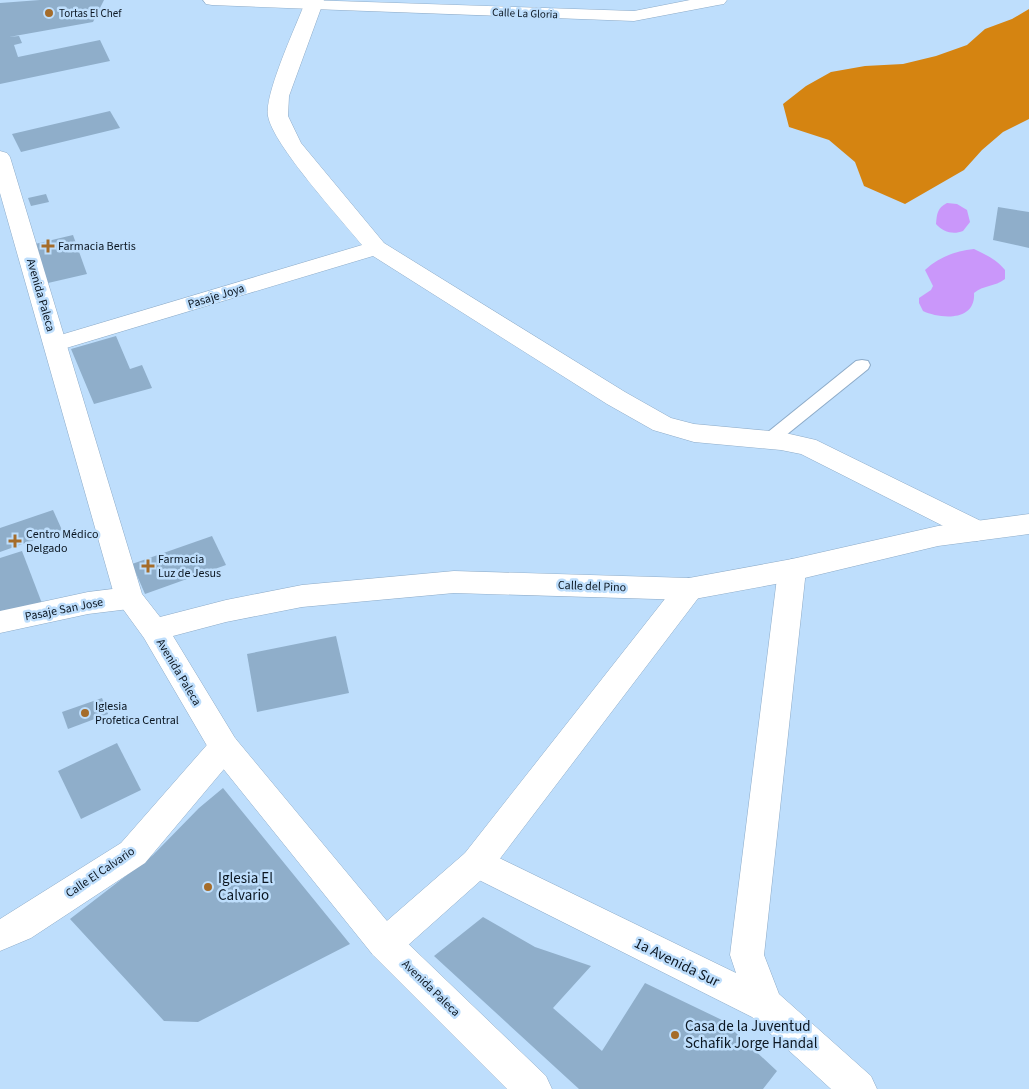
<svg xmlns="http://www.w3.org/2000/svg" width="1029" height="1089" viewBox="0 0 1029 1089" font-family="'Source Sans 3',sans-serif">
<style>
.forest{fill:#d58411}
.water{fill:#ca97fa}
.building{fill:#8faeca}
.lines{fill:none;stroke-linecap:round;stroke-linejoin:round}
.service-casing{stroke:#8dabc8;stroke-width:2}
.pedestrian-casing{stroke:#8dabc8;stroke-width:1}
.minor-casing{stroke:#8dabc8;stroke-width:1}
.tertiary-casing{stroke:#8dabc8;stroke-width:1}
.secondary-casing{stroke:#8dabc8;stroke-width:1}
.service{fill:#fff;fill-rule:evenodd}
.pedestrian{fill:#fff;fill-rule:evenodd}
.minor{fill:#fff;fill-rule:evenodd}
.tertiary{fill:#fff;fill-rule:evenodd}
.secondary{fill:#fff;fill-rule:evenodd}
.poi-dot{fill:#a56c2a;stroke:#bedefc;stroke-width:2}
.labels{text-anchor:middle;stroke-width:5;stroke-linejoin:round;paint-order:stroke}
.far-poi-label{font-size:11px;fill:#0b1621;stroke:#bedefc;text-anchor:start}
.far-street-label{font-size:11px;fill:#0b1621;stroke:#bedefc}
.poi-label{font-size:12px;fill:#0b1621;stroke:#bedefc;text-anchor:start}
.street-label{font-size:12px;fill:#0b1621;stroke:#bedefc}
.near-poi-label{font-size:15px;fill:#0b1621;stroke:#bedefc;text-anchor:start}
.near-street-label{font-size:15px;fill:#0b1621;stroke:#bedefc}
</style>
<rect width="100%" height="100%" fill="#bedefc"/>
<path class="forest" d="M1029,9V119L1003,132L982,150L964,170L905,204L864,186L855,162L829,140L789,127L783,104L806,86L831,72L865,66L903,64L936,56L967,45L985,29L1012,19Z"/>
<g class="water">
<path d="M947,203L957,204L967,210L970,222L963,231C953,235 943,232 936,224C937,214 937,208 947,203Z"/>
<path d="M974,249C986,255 996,259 1005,270V279C995,287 983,285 974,293C976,322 940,319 923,311L919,303V298L931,290L933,286L925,270C939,257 955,251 974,249Z"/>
</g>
<g class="building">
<path d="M40,0H104L93,22L9,37L19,36L22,43L14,45L18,57L100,40L110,61L0,84V3Z"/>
<path d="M110,111L120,128L21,152L12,134Z"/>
<path d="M46,194L49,202L31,206L28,198Z"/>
<path d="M998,207L1029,212V248L993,240Z"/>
<path d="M73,235L87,274L48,283L35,244Z"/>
<path d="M116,336L130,369L142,365L152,388L94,404L71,349Z"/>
<path d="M53,510L62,530L0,552V528Z"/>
<path d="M212,536L226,565L145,594L132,564Z"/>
<path d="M22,551L43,606L0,613V558Z"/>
<path d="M336,636L349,693L257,712L247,654Z"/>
<path d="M102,698L108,714L68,729L62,712Z"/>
<path d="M117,743L141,790L81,819L58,771Z"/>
<path d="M223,788L350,944L198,1022L164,1021L70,919L153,855L199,808Z"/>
<path d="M483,917L535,947L591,966L553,1008L602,1051L645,983L722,1020L777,1071L763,1089H579L434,956Z"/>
</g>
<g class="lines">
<defs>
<path id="service" d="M862,360L868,361L870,365L868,369L775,444L769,446L763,444L760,440L763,436L856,361Z"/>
<path id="pedestrian" d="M203,0H319L322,4L319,8L313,9L212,5L206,4Z"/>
<g id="minor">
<path d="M306,0H324L289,96L288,116L301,143L384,243L625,392L671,418L694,424L781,432L816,440L987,524L991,531L987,538L977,541L967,538L801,454L781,450L694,442L653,430L607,404L373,256L63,349L55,352L47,349L43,344L47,339L362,245C341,219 273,145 268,116C264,94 297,24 306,0Z"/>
<path d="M792,559L802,563L806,570L764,955L779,994L871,1076L877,1089H831L752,1017L465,873L460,863L465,853L477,848L489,853L736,973L730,955L778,570L782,563Z"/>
<path d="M129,587L139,590L143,598L139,606L129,609L88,614L0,633V611L88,592Z"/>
<path d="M224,734L235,738L240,747L235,756L145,863L31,938L0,951V919L121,843L213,738Z"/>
</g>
<g id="tertiary">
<path d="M307,0L634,11L690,0H727L724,4L718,5L634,21L313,9L307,8L304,4Z"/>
<path d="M689,578L699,581L703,589L699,597L489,873L397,955L385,960L373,955L368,944L373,933L465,853L679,581Z"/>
</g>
<path id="secondary" d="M0,151L7,153L10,157L142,594L160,617L226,600L302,585L454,571L689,578L792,559L938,526L1029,514V534L938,546L792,581L689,600L454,593L302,607L226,622L173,636L235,738L397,933L546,1076L552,1089H507L373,955L213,756L144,638L115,598L0,193Z"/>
</defs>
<use href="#service" class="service-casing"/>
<use href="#pedestrian" class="pedestrian-casing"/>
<use href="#minor" class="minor-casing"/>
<use href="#tertiary" class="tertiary-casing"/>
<use href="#secondary" class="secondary-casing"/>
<use href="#service" class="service"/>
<use href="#pedestrian" class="pedestrian"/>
<use href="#minor" class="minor"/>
<use href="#tertiary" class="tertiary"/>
<use href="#secondary" class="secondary"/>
</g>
<g class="poi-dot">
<circle cx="49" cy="13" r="5"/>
<path d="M45.5 238.5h5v5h5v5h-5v5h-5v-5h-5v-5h5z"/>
<path d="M12.5 533.5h5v5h5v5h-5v5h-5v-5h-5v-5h5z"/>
<path d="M145.5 558.5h5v5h5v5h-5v5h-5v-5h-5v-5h5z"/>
<circle cx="85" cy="713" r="5"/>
<circle cx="208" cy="887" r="5"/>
<circle cx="675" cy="1035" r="5"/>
</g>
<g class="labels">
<g class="far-poi-label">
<text x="59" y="17">Tortas El Chef</text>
</g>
<g class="far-street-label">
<text transform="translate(525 13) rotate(2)" y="4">Calle La Gloria</text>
</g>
<g class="poi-label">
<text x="58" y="250">Farmacia Bertis</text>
<text x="26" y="538">Centro Médico<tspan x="26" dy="14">Delgado</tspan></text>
<text x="158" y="563">Farmacia<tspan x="158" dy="14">Luz de Jesus</tspan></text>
<text x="95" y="710">Iglesia<tspan x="95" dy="14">Profetica Central</tspan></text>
</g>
<g class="street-label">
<text transform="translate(41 295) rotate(74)" y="4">Avenida Paleca</text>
<text transform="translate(216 296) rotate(-17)" y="4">Pasaje Joya</text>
<text transform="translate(592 586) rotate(2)" y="4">Calle del Pino</text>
<text transform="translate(64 609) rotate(-11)" y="4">Pasaje San Jose</text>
<text transform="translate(179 672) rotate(59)" y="4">Avenida Paleca</text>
<text transform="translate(100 872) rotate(-34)" y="4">Calle El Calvario</text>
<text transform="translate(431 988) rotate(44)" y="4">Avenida Paleca</text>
</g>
<g class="near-poi-label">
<text x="218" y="883">Iglesia El<tspan x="218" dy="17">Calvario</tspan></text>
<text x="685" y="1031">Casa de la Juventud<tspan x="685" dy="17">Schafik Jorge Handal</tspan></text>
</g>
<g class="near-street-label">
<text transform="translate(677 962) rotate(26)" y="5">1a Avenida Sur</text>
</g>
</g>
</svg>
